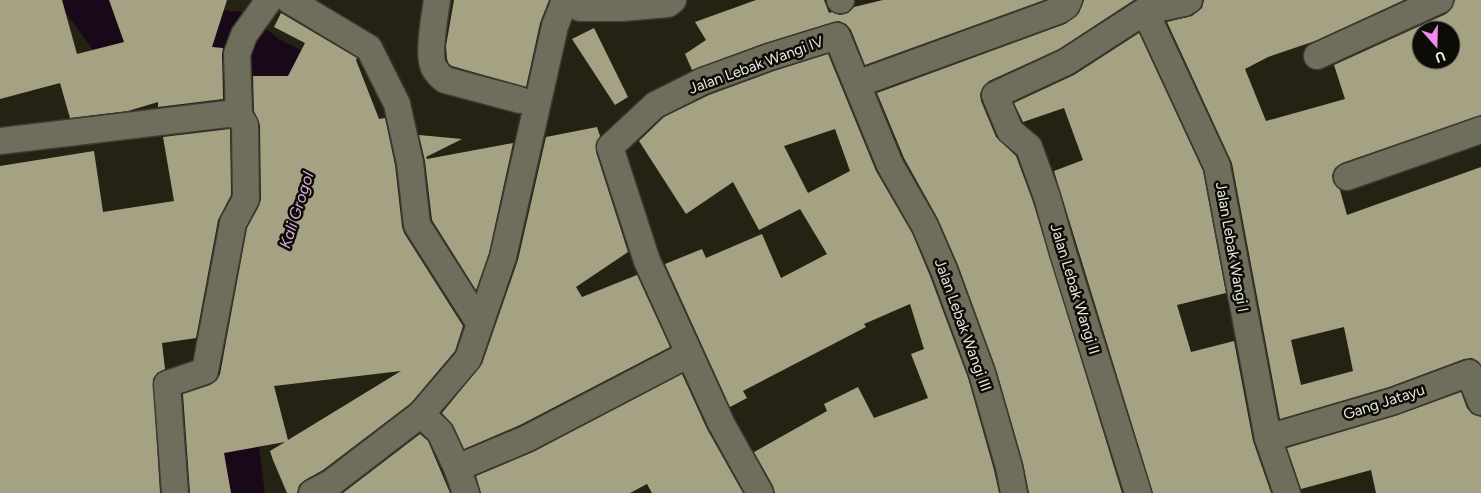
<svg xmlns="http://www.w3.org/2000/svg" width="1481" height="493" viewBox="0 0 1481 493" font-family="Figtree,sans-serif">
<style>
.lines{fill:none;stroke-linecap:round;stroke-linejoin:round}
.river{stroke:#180818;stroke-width:51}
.building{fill:#a5a284;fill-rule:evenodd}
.street-casing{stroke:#3d3b32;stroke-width:29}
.street{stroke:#6f6e5d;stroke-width:26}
.labels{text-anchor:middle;stroke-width:5;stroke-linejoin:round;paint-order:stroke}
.street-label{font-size:15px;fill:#e8e7de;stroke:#0c0b06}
.water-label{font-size:16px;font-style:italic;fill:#d9b0d8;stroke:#0c0b06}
</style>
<rect width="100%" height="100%" fill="#232213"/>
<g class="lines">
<g class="river">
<path d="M88,0L118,41L142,50L195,34L235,37L267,62L302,79L308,88L314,121L313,134"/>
<path d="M230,381L228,403L239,493"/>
</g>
</g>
<g class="building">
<path d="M0,0H62L77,54L124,42L109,0H227L212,47L223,48L222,54L223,99L158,107V102L128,111L70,118L60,83L0,99Z"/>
<path d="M454,0H549L540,23L526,87L452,66L449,64L447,59L446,46Z"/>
<path d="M756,0H824L829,13L832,12L840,15L848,13L854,7L883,0H1044L865,65L851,30L846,24L839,21L833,22L765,43L692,70L685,54L706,40L695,22Z"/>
<path d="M1084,0H1134L1059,49L989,81L983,87L980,94L981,101L996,137L1016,156L1033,202L1122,493H1029L1023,463L996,369L958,265L938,219L904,158L877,93L1065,24L1079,13Z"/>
<path d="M1204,0H1404L1315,41L1268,57L1245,69L1266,121L1345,99L1334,65L1446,14L1452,8L1455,0H1481V115L1342,163L1335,168L1332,175L1333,182L1340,190L1347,215L1481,167V365L1478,361L1472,358L1464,359L1389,387L1280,419L1232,163L1167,22L1192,16L1202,8ZM1421,30H1451V60H1421ZM1344,327L1353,371L1301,385L1291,340Z"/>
<path d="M281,13L357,58L356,60L379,119L385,118L395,165L402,227L404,233L463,326L455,351L411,403L323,470L305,480L299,485L297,493H287L273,460L270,451L285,442L224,453L231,493H190L183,394L210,385L217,380L220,374L247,228L259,206L261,199L260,125L254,111L253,76H288L305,43L274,27ZM401,371L288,440L274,386Z"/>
<path d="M594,28L628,97L615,105L572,39Z"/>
<path d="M1139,33L1203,171L1226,293L1177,305L1191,352L1234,341L1253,441L1271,493H1153L1054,171L1083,160L1064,108L1023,122L1014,103L1074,75Z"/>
<path d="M828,54L876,171L912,233L930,276L968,378L994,470L999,493H775L773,486L754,452L827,411L824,404L858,387L874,418L928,398L911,354L924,349L910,304L864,324L866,327L743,391L747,398L730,407L665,264L702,249L706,258L762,234L781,278L827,254L800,209L759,230L733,182L686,214L639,141L664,117L709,95L774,71ZM835,129L850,171L808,193L784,146Z"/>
<path d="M597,127L600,136L596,143V152L628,252L576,287L582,297L637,275L670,347L520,425L464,449L453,425L442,413L482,364L518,260L546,137Z"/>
<path d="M230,129L231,195L218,220L196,338L162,343L165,369L157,373L153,379L160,493H0V166L94,151L103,212L174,201L163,137Z"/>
<path d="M419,135L462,139L426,157L427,159L513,143L489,253L476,290L432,220L425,161Z"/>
<path d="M682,374L707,429L743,493H652L647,484L630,493H481L476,476L533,452Z"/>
<path d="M1461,392L1467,408L1472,414L1481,417V493H1376L1371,470L1301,489L1287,448L1398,415Z"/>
<path d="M420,434L428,441L450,493H343Z"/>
</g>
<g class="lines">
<defs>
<g id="street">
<path d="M289,0L369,48L397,104L410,163L417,225L480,324"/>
<path d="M437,0C435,16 427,55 434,68C437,73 441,77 445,80L520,100"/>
<path d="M840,0H841"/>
<path d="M580,8H623L668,4L673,0"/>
<path d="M1145,11L1217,166L1268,438L1287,493"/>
<path d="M1317,56L1440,0"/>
<path d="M857,84L1060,10L1066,6L1069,0"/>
<path d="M239,115L237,54L244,35L269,0"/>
<path d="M0,141L227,114L239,115L245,125L246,199L233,223L205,371L167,384L175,493"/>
<path d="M1347,177L1481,130"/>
<path d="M421,414L440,432L457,468L466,493"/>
<path d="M1268,438L1394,401L1469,373L1481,402"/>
<path d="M457,468L526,439L689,354"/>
<path d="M312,493L331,483L421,414L468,359L503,257L555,26L565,0"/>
<path d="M760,493L721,423L647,261L610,147L655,105L703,81L769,57L837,36L890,165L925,226L944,270L982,373L1009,467L1014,493"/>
<path d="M1138,493L1063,253L1047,197L1029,147L1010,131L995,95L1066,62L1145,11L1184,3L1189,0"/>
</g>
</defs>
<use href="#street" class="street-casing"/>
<use href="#street" class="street"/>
</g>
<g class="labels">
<g class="street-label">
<text transform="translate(756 65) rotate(-20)" y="5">Jalan Lebak Wangi IV</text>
<text transform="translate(1232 247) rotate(80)" y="5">Jalan Lebak Wangi I</text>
<text transform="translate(1075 289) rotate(73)" y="5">Jalan Lebak Wangi II</text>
<text transform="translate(963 325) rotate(70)" y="5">Jalan Lebak Wangi III</text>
<text transform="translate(1384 402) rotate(-18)" y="5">Gang Jatayu</text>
</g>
<g class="water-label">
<text transform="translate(296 210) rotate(-72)" y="6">Kali Grogol</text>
</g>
</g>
<g transform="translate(1436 45) rotate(160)"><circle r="24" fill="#0c0b06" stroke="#64635c"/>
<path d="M0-4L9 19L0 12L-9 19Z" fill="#f28af3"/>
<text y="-8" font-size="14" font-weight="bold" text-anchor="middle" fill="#e8e7de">U</text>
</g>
</svg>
